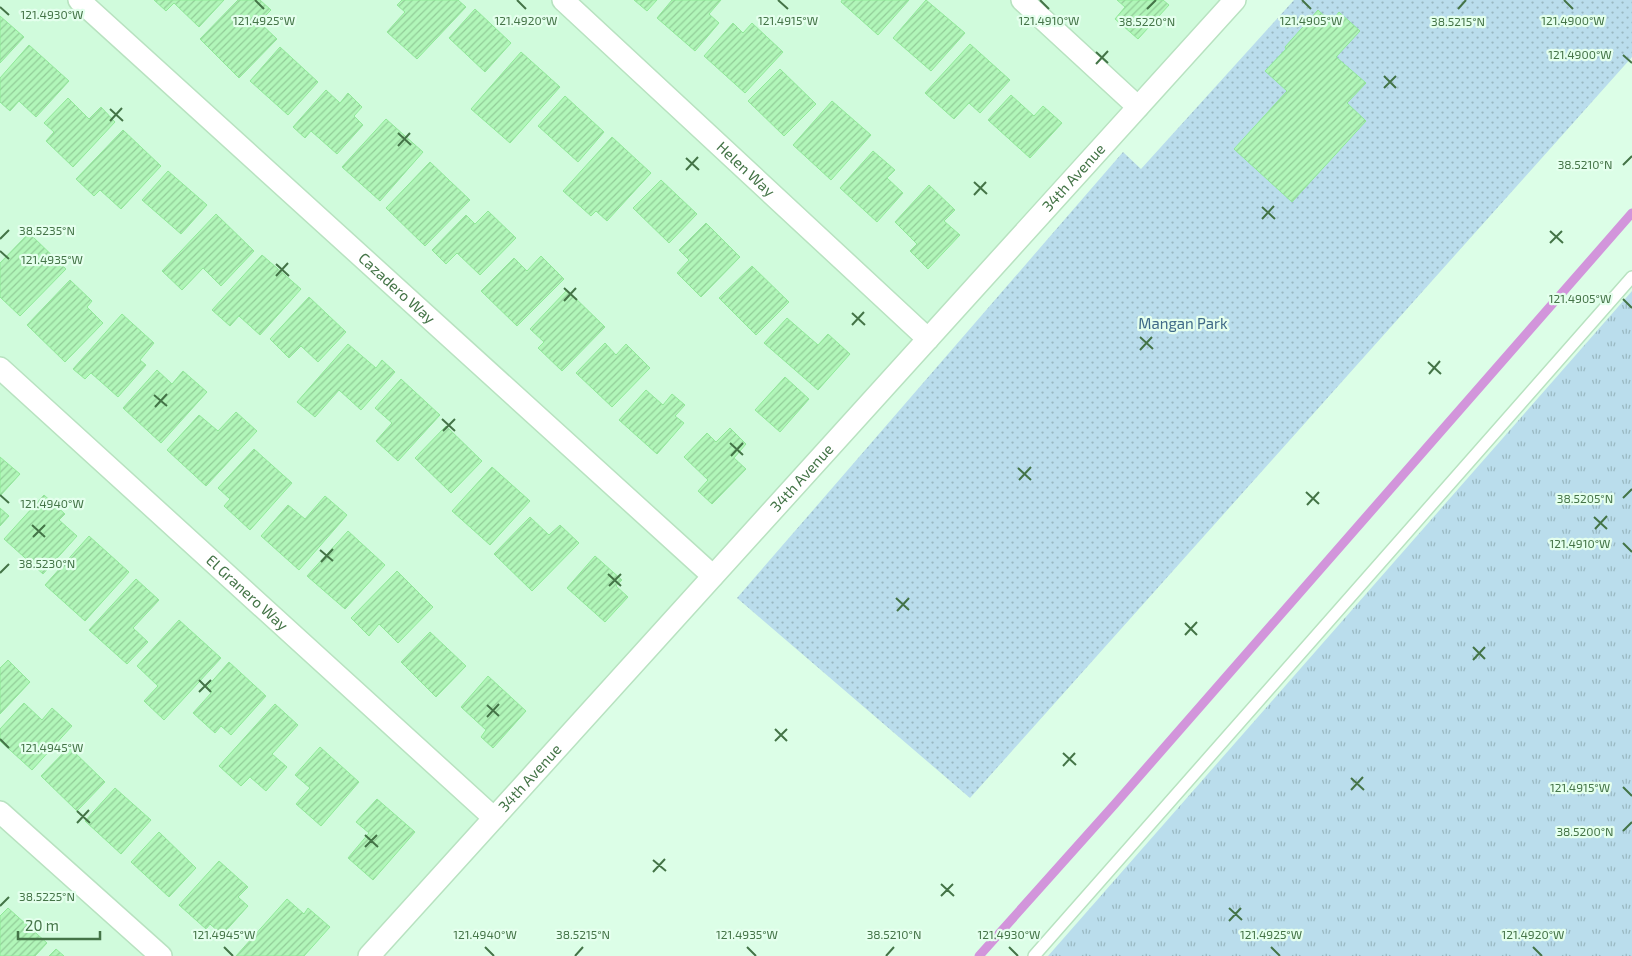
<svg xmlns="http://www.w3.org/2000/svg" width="1632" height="956" viewBox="0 0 1632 956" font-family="'Exo 2',sans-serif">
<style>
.residential{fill:#d0fbdc}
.grass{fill:url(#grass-tufts)}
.park{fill:url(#park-dots)}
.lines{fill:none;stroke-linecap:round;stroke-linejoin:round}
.stream{stroke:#d295db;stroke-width:9}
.building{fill:url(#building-hatch);stroke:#91e999}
.lane-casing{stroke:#b8e2c0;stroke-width:14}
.street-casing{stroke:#b8e2c0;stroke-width:24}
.lane{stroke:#fff;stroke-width:11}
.street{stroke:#fff;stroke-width:21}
.ticks{fill:none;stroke:#447447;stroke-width:2}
.labels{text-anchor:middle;stroke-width:4.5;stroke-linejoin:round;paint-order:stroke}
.street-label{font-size:15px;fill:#447447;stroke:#e4ffed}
.park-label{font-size:15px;fill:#3f6a88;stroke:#e4ffed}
.ticks-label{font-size:12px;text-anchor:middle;fill:#447447;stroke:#e4ffed;stroke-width:4.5;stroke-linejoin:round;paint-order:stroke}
</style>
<defs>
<pattern id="grass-tufts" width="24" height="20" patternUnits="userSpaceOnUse" patternTransform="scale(1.25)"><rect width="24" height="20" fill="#baddec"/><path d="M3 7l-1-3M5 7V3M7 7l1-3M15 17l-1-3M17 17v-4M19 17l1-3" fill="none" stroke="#99b8c1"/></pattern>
<pattern id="park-dots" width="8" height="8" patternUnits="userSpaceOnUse" patternTransform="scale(1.25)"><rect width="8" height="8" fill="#baddec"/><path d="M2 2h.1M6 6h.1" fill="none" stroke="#99b8c1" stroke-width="1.8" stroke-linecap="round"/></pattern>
<pattern id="building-hatch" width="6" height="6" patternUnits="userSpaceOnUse" patternTransform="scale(1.25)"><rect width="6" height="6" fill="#b1f6b9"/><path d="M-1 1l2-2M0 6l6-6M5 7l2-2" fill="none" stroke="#92cc98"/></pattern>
</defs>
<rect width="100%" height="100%" fill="#dcfee7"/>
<path class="residential" d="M0,0H1235L370,956H0Z"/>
<path class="grass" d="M1632,291V956H1048Z"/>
<path class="park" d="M1294,0H1632V57L970,798L737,598L1123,152L1141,169Z"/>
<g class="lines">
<path class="stream" d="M979,956L1114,805L1632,213"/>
</g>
<g class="building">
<path d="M154,0H224L199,27L174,3L166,11Z"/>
<path d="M238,0H260L271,10L259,22L277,39L239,78L200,39Z"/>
<path d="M402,0H458L466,7L417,59L387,32L405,12L397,5Z"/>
<path d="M634,0H657L647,11Z"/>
<path d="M672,0H721L709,14L719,23L695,51L657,18Z"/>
<path d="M842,0H909L878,35L841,2Z"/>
<path d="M926,0L965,33L931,71L893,38Z"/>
<path d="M1117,0H1163L1169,5L1138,39L1115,19L1125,7Z"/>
<path d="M475,9L511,43L485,72L449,38Z"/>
<path d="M1318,10L1331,22L1339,12L1360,31L1336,57L1366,83L1347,103L1366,121L1292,202L1234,149L1287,91L1265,71L1286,49L1285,47Z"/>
<path d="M0,16L24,37L0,63Z"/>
<path d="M733,23L743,33L752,23L783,52L745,93L704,56Z"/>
<path d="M970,44L1010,80L980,113L969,103L954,119L925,93Z"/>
<path d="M29,45L69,81L36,117L19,101L10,111L0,102V78Z"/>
<path d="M280,47L318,82L288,115L250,81Z"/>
<path d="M521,52L560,87L510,143L471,109Z"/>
<path d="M780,69L816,104L784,136L748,101Z"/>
<path d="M326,90L340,103L348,93L362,107L354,116L363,125L337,154L311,131L305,138L293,127Z"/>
<path d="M1011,95L1034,116L1043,106L1062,123L1030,158L988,120Z"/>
<path d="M565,96L604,132L578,162L538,126Z"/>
<path d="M68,98L89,119L101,107L115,122L73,167L46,141L54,132L44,123Z"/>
<path d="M832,101L871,135L831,180L793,145Z"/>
<path d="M386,119L423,152L380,201L342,167Z"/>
<path d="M123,130L161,166L121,209L100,190L94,196L76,179Z"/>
<path d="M612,137L651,173L607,221L596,211L591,216L563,191Z"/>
<path d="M873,151L895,170L887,178L903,193L877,222L840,188Z"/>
<path d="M430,162L470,200L425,246L386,208Z"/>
<path d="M168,171L207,205L181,234L142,200Z"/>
<path d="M661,180L697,214L669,243L633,208Z"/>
<path d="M929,185L955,210L944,221L960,235L928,269L910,251L917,244L895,222Z"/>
<path d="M488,211L516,238L480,275L457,253L446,264L432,250L466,215L475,224Z"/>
<path d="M216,214L254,251L221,286L203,268L182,290L162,271Z"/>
<path d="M706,223L740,257L701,297L677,273L689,260L679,250Z"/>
<path d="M29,233L66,269L20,316L0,297V263Z"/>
<path d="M262,255L301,289L260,335L239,316L230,326L212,310Z"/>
<path d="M541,256L564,279L517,326L481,291L514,258L527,271Z"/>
<path d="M752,266L789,302L756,335L719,298Z"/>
<path d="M70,280L92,301L87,307L103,323L65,362L27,325Z"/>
<path d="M567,290L605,327L562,371L538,348L544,342L530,329Z"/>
<path d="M309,297L346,332L318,362L301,346L289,358L270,339Z"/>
<path d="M122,314L154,343L140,360L146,365L118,397L91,373L85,379L73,369Z"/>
<path d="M787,318L818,345L828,334L850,354L818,390L764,343Z"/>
<path d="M605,343L616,355L626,344L650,368L612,407L576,373Z"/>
<path d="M348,344L376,368L382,360L395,372L361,410L339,390L315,417L297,402Z"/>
<path d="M157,370L172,384L183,371L207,392L161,443L123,408Z"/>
<path d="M785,377L809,399L780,432L755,410Z"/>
<path d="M401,379L440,415L398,461L376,441L392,423L375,408Z"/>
<path d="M646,390L663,405L672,394L685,405L675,416L684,423L657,454L619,420Z"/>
<path d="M236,412L257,431L206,486L167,450L199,415L218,431Z"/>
<path d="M446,426L482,461L451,493L415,458Z"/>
<path d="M730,428L746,444L734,458L746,469L712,504L698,491L708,480L684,457L707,433L716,442Z"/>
<path d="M254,449L292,483L250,530L224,506L230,499L218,488Z"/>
<path d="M0,457L20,474L0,496Z"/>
<path d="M492,467L530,501L490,545L452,511Z"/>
<path d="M44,495L65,514L59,520L77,536L43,574L4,539Z"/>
<path d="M325,496L347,515L299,570L261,536L288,505L305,519Z"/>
<path d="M0,508L9,516L0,526Z"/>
<path d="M530,517L549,535L560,525L579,543L532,591L494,554Z"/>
<path d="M348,531L385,565L345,609L307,576Z"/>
<path d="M89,536L129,572L85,621L45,585Z"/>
<path d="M595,556L622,580L616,586L628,597L605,622L567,588Z"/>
<path d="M397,571L433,607L398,643L379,624L369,636L351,618Z"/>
<path d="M136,579L159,600L133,628L148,642L127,664L89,630Z"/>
<path d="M179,620L221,658L164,720L144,701L158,686L137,666Z"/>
<path d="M430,632L466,666L436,697L401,662Z"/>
<path d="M8,660L30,682L0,714V668Z"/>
<path d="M229,662L266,696L231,735L221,726L215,733L193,713L212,692L207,687Z"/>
<path d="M488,676L526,711L493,748L481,737L486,730L461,707Z"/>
<path d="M24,703L42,720L52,708L72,726L32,770L0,741V729Z"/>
<path d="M275,704L298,725L272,754L287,767L266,791L250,777L241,786L219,766Z"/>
<path d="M69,747L105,782L77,811L41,776Z"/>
<path d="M320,747L359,782L321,826L296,804L310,788L295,775Z"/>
<path d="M115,788L151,820L121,854L85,821Z"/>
<path d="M377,799L415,832L373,880L348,858L369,833L356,822Z"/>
<path d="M159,832L196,868L169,897L131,862Z"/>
<path d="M219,861L248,887L238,897L248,906L222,935L210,924L206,929L179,905Z"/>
<path d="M287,899L304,914L308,908L330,927L304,956H236Z"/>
<path d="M8,908L47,943L35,956H0V916Z"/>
<path d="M56,949L64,956H49Z"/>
</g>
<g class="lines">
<defs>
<path id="lane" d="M1034,956L1632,277"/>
<g id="street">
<path id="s1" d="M79,0L713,576"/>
<path id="s2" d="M563,0L928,339"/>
<path d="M1022,0L1138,107"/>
<path id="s3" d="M0,368L494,818"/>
<path d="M0,812L161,956"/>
<path id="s4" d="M369,956L1235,0"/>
</g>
</defs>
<use href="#lane" class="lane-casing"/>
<use href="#street" class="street-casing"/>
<use href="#lane" class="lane"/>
<use href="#street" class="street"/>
</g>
<path class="ticks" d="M255,0L264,9M517,0L526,9M778,0L788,9M1040,0L1049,9M1302,0L1311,9M1564,0L1573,9M0,7L9,15M1147,9L1156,0M1458,9L1466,0M1096,52L1108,63M1623,55L1632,63M1096,64L1108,51M1384,76L1396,88M1384,88L1396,76M110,109L123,121M110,121L122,108M398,133L411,145M398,146L410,133M686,158L699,170M1623,165L1632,156M686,170L698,157M974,182L987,194M974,195L986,182M1262,207L1275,219M1262,219L1274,206M1550,231L1563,243M0,239L9,230M1550,243L1562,231M0,251L9,259M276,264L289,276M276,276L288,263M564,288L577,300M1623,299L1632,308M564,301L576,288M852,313L865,325M852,325L864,312M1140,337L1153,349M1140,350L1152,337M1428,362L1441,374M1429,374L1440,361M154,395L167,406M155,407L167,394M442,419L455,431M443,431L455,419M730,443L743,455M731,456L743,443M1018,468L1031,480M1019,480L1031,467M1306,492L1319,504M0,495L9,503M1623,498L1632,489M1307,505L1319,492M1594,517L1607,529M32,525L45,537M1595,529L1607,516M33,537L45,525M1623,543L1632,552M320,550L333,561M321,562L333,549M0,573L9,564M608,574L621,586M609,586L621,574M896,598L909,610M897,611L909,598M1185,623L1197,635M1185,635L1197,622M1473,647L1485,659M1473,660L1485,647M199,680L211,692M199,692L211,680M487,705L499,716M487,717L499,704M775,729L787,741M0,739L9,748M775,741L787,729M1063,753L1076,765M1063,766L1075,753M1351,778L1364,790M1623,787L1632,796M1351,790L1363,777M77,811L90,823M77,823L89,810M1623,831L1632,822M365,835L378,847M365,847L377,835M653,860L666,871M653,872L665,859M941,884L954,896M941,896L953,884M0,906L9,897M1229,908L1242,920M1229,921L1241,908M224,947L233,956M485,947L494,956M747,947L756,956M1009,947L1018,956M1271,947L1280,956M1533,947L1542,956M575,956L583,947M886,956L894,947"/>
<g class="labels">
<g class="street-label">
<text dy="5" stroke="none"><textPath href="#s2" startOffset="249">Helen Way</textPath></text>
<text dy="5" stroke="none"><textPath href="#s4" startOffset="1050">34th Avenue</textPath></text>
<text dy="5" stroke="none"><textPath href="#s1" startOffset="429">Cazadero Way</textPath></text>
<text dy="5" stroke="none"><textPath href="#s4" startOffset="645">34th Avenue</textPath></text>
<text dy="5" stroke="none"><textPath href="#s3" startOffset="334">El Granero Way</textPath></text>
<text dy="5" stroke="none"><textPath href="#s4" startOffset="240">34th Avenue</textPath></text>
</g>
<g class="park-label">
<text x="1183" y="329">Mangan Park</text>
</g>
</g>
<g class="ticks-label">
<text x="52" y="19">121.4930°W</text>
<text x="264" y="25">121.4925°W</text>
<text x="526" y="25">121.4920°W</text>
<text x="788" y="25">121.4915°W</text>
<text x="1049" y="25">121.4910°W</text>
<text x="1311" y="25">121.4905°W</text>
<text x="1573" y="25">121.4900°W</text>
<text x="1147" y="26">38.5220°N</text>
<text x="1458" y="26">38.5215°N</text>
<text x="1580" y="59">121.4900°W</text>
<text x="1585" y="169">38.5210°N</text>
<text x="47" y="235">38.5235°N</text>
<text x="52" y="264">121.4935°W</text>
<text x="1580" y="303">121.4905°W</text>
<text x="1585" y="503">38.5205°N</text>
<text x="52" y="508">121.4940°W</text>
<text x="1580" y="548">121.4910°W</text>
<text x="47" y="568">38.5230°N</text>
<text x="52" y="752">121.4945°W</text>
<text x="1580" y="792">121.4915°W</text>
<text x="1585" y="836">38.5200°N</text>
<text x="47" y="901">38.5225°N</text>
<text x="583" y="939">38.5215°N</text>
<text x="894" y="939">38.5210°N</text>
<text x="224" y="939">121.4945°W</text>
<text x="485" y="939">121.4940°W</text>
<text x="747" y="939">121.4935°W</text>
<text x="1009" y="939">121.4930°W</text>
<text x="1271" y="939">121.4925°W</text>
<text x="1533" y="939">121.4920°W</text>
</g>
<path d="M18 931v8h82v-8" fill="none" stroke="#447447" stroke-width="2.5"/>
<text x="25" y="931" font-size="15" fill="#447447" stroke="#e4ffed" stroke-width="4" paint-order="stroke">20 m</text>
</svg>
